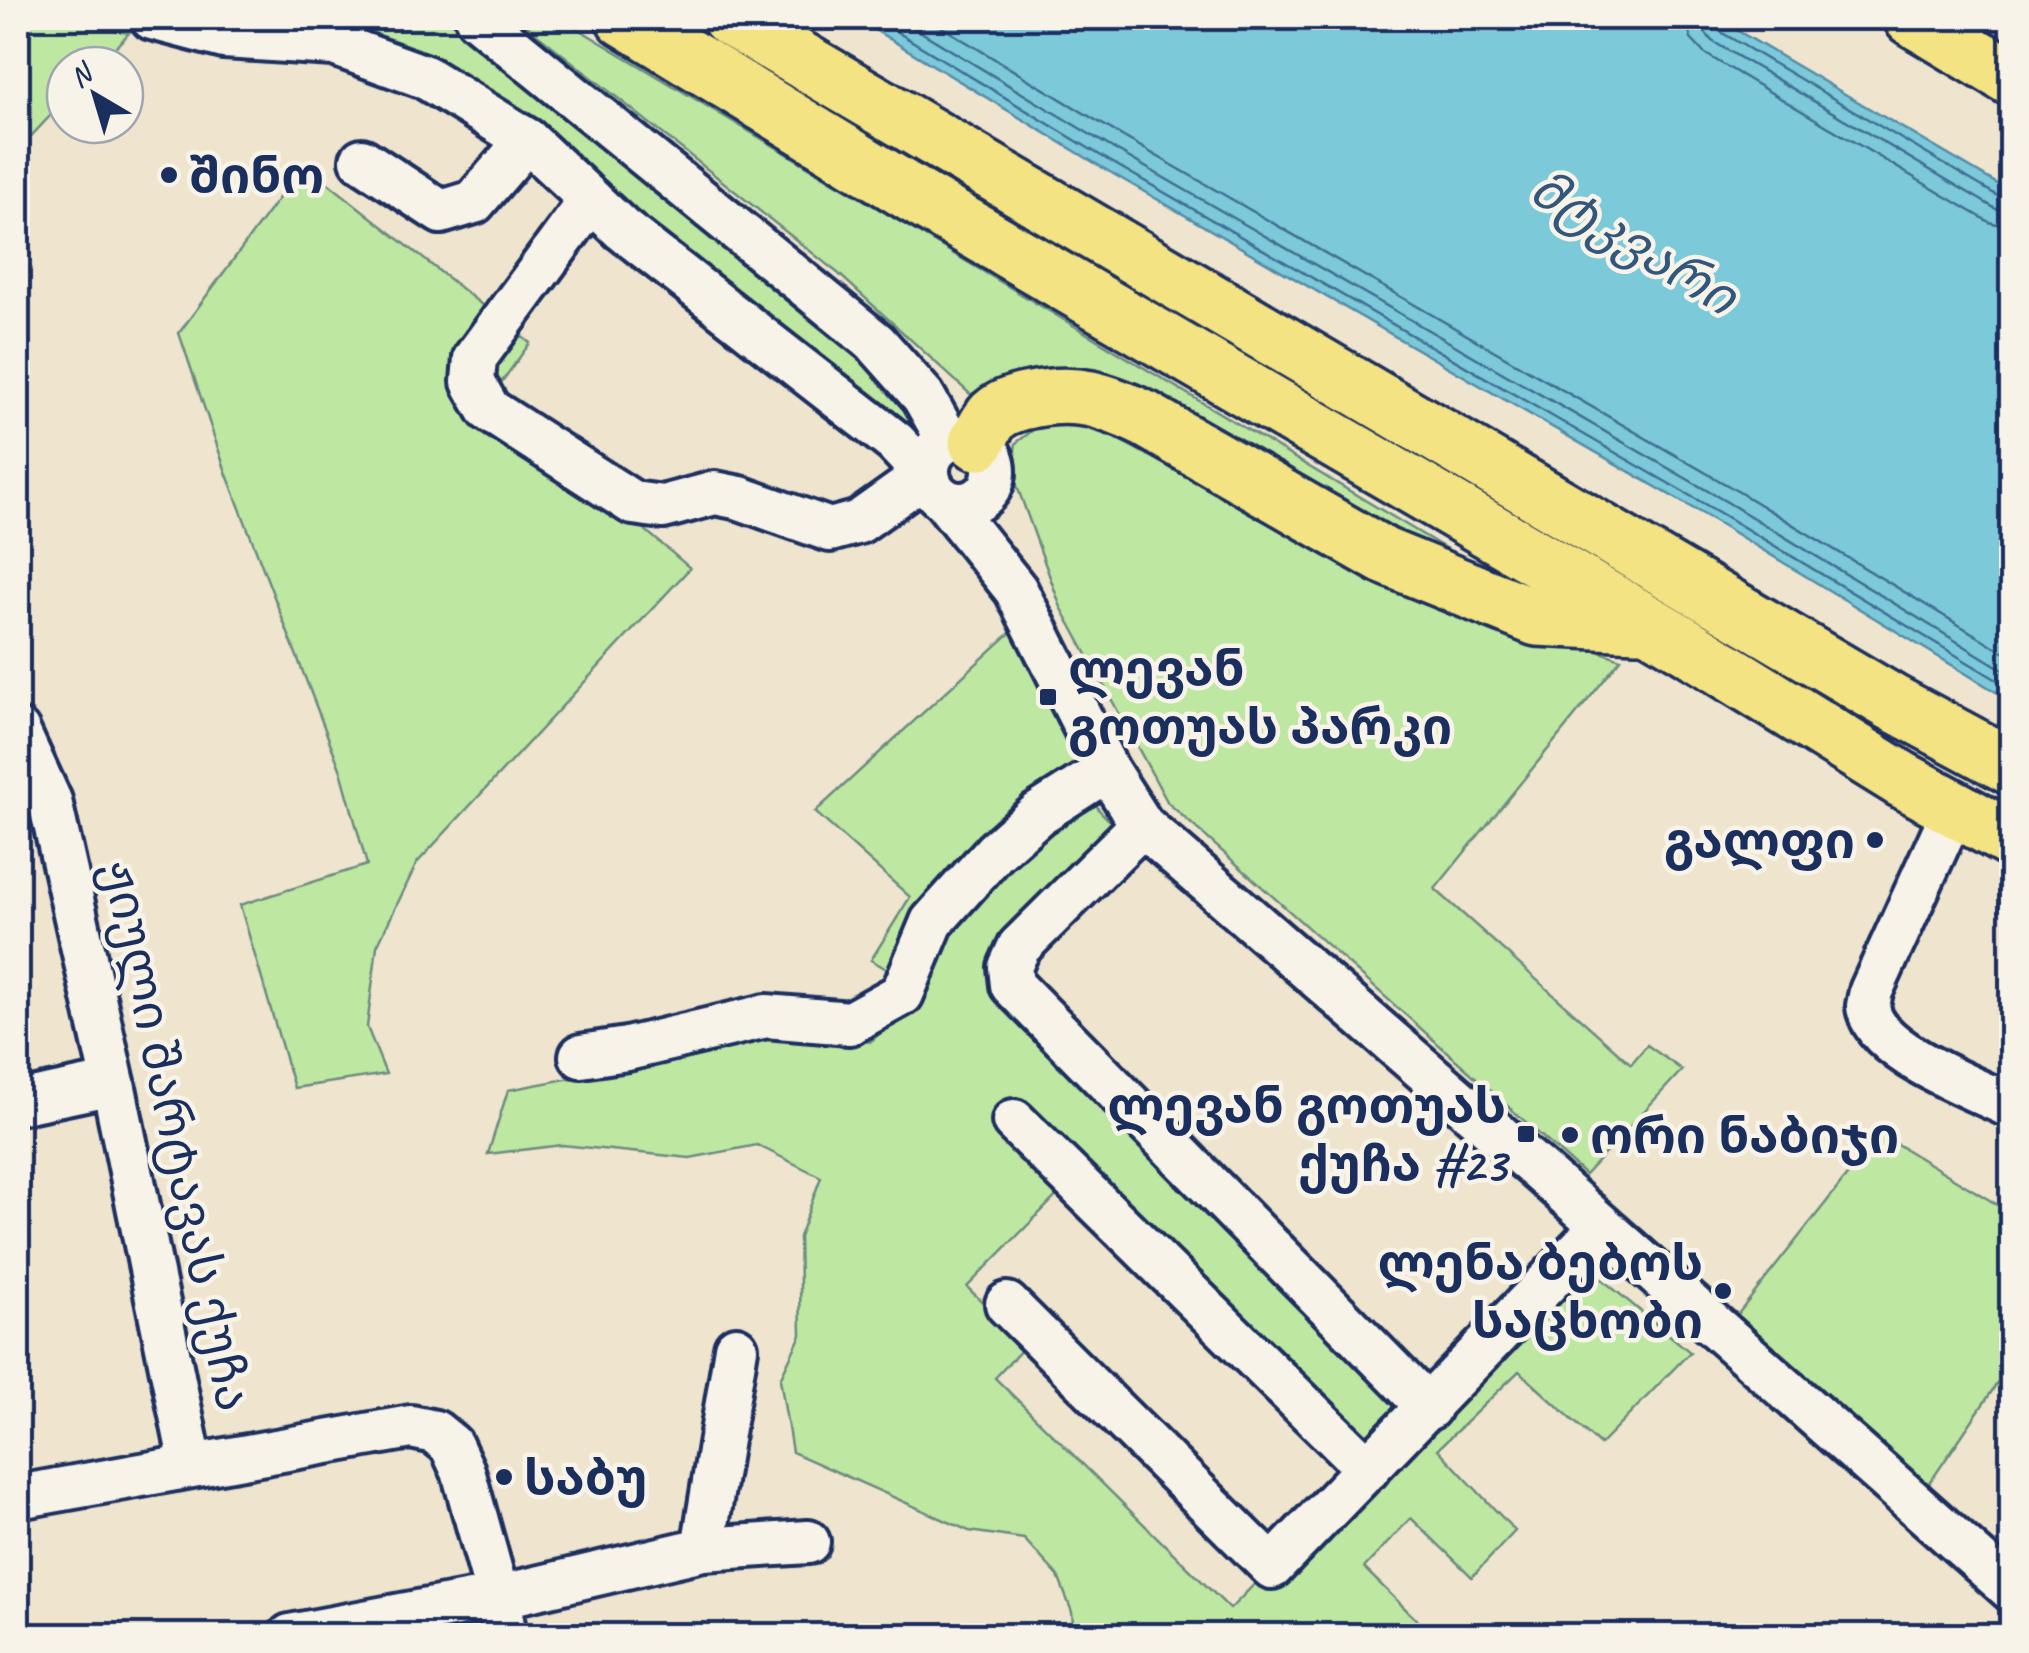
<svg xmlns="http://www.w3.org/2000/svg" width="2029" height="1653" viewBox="0 0 2029 1653" font-family="Caveat,'Noto Sans Georgian',sans-serif">
<style>
.green{fill:#bee7a2;stroke:#6c8b80;stroke-width:2.5;fill-rule:evenodd}
.water{fill:#7bc9da;stroke:#558ba8;stroke-width:2.5}
.lines{fill:none;stroke-linecap:round;stroke-linejoin:round}
.shore{stroke:#416d90;stroke-width:2.5}
.minor-casing{stroke:#1b2f5e;stroke-width:50}
.major-casing{stroke:#1b2f5e;stroke-width:62}
.highway-casing{stroke:#1b2f5e;stroke-width:62}
.minor{stroke:#f7f3e8;stroke-width:42}
.major{stroke:#f4e382;stroke-width:55}
.highway{stroke:#f4e382;stroke-width:55}
.poi-dot{fill:#1b2f5e;stroke:#f7f3e8;stroke-width:4}
.labels{text-anchor:middle;stroke-width:9;stroke-linejoin:round;paint-order:stroke}
.poi-label{font-size:50px;font-weight:bold;fill:#1b2f5e;stroke:#f7f3e8;text-anchor:start}
.street-label{font-size:50px;fill:#1b2f5e;stroke:#f7f3e8}
.water-label{font-size:52px;font-style:italic;fill:#33567d;stroke:#f7f3e8}
</style>
<rect width="100%" height="100%" fill="#efe4ce"/>
<filter id="ink" filterUnits="userSpaceOnUse"><feTurbulence type="fractalNoise" baseFrequency=".01" numOctaves="2"/><feDisplacementMap in="SourceGraphic" scale="20" xChannelSelector="R" yChannelSelector="G"/><feConvolveMatrix kernelMatrix="1 2 1 2 8 2 1 2 1" color-interpolation-filters="sRGB"/></filter>
<g filter="url(#ink)">
<g class="green">
<path d="M18,18H73L87,24L129,33L98,65H65V100L18,150Z"/>
<path d="M183,18H459L869,350L923,412L917,427L907,429L429,71Z"/>
<path d="M517,18H560L1515,590L1374,533L1099,370L970,394L839,274Z"/>
<path d="M304,164L530,343L490,398L690,568L417,863L377,946L367,1027L386,1074L294,1088L240,905L367,865L341,771L226,472L179,333Z"/>
<path d="M1083,421L1365,570L1621,659L1435,889L1631,1064L1647,1045L1682,1070L1585,1175L1168,803L1060,605L1012,472L1016,443L1041,424Z"/>
<path d="M1012,631L1099,810L1128,839L1010,967L1428,1408L1575,1257L1690,1352L1600,1445L1519,1371L1438,1449L1515,1531L1472,1577L1411,1518L1364,1568L1432,1635H1074L1072,1612L1058,1576L1024,1539L969,1531L792,1452L780,1379L801,1335L799,1237L821,1177L757,1145L690,1158L562,1145L488,1154L508,1090L661,1061L772,1034L824,1032L870,1042L928,993L871,960L910,897L815,812ZM1072,1180L1367,1469L1230,1609L995,1378L1026,1345L967,1287Z"/>
<path d="M1880,1134L2011,1213V1363L1927,1487L1734,1319Z"/>
</g>
<path class="water" d="M855,18H1716L2011,192V701L1715,521L1103,168Z"/>
<g class="lines">
<g class="shore">
<path d="M874,18L1108,160L1720,513L2012,689"/>
<path d="M898,18L1114,149L1727,502L2012,675"/>
<path d="M927,18L1122,136L1734,489L2012,657"/>
<path d="M1686,18L1691,39L1704,53L1989,222L2012,228"/>
<path d="M1701,18L1703,30L1712,41L1996,209L2012,213"/>
<path d="M1713,18L1719,31L2003,199L2012,200"/>
</g>
<defs>
<g id="minor">
<path d="M152,18L224,37L334,44L425,77L527,140L622,229L895,442L928,477"/>
<path d="M477,18L876,343L923,396L948,440"/>
<path d="M362,160L441,212L474,202L527,140"/>
<path d="M591,200L475,358L473,382L489,410L633,503L663,507L715,493L740,498L830,530L859,522L911,485L915,467"/>
<circle cx="961" cy="471" r="33"/>
<path d="M945,501L1016,590L1107,770L1142,825L1540,1171L2012,1590"/>
<path d="M18,731L50,801L113,1083L191,1464"/>
<path d="M1954,809L1871,991C1871,992 1868,1006 1868,1006C1872,1052 1975,1088 2012,1107"/>
<path d="M1142,825L1019,947L1010,967L1012,985L1429,1408"/>
<path d="M581,1056L627,1049L766,1016L850,1023L902,994L932,922L995,852L1038,814L1107,770"/>
<path d="M18,1103L113,1083"/>
<path d="M1014,1121L1368,1469"/>
<path d="M1007,1304L1272,1567L1601,1227"/>
<path d="M18,1497L411,1427L435,1432L451,1445L463,1471L498,1597L505,1636"/>
<path d="M703,1549L736,1348"/>
<path d="M290,1636L498,1597L703,1549L808,1542"/>
</g>
<path id="major" d="M1912,18L2012,78"/>
<g id="highway">
<path d="M624,18L912,194L1682,643L1901,779L2012,840"/>
<path d="M730,18L1891,702L2012,767"/>
<path d="M977,442C982,434 987,422 994,415C1003,407 1019,402 1031,400C1076,390 1104,400 1145,419L1384,556L1537,618L1637,623"/>
</g>
</defs>
<use href="#minor" class="minor-casing"/>
<use href="#major" class="major-casing"/>
<use href="#highway" class="highway-casing"/>
<use href="#minor" class="minor"/>
<use href="#major" class="major"/>
<use href="#highway" class="highway"/>
</g>
</g>
<g class="poi-dot">
<circle cx="169" cy="175" r="10"/>
<rect x="1038" y="687" width="20" height="20" rx="5"/>
<circle cx="1875" cy="840" r="10"/>
<rect x="1516" y="1124" width="20" height="20" rx="5"/>
<circle cx="1570" cy="1135" r="10"/>
<circle cx="1723" cy="1291" r="10"/>
<circle cx="504" cy="1477" r="10"/>
</g>
<g class="labels">
<g class="poi-label">
<text x="189" y="193">შინო</text>
<text x="1068" y="686">ლევან<tspan x="1068" dy="58">გოთუას პარკი</tspan></text>
<text x="1855" y="858" text-anchor="end">გალფი</text>
<text x="1506" y="1123" text-anchor="end">ლევან გოთუას<tspan x="1506" dy="58">ქუჩა #23</tspan></text>
<text x="1590" y="1153">ორი ნაბიჯი</text>
<text x="1703" y="1280" text-anchor="end">ლენა ბებოს<tspan x="1703" dy="58">საცხობი</tspan></text>
<text x="524" y="1495">საბუ</text>
</g>
<g class="street-label">
<text transform="translate(178 1135) rotate(78)" y="18">ჟიული შარტავას ქუჩა</text>
</g>
<g class="water-label">
<text transform="translate(1634 242) rotate(31)" y="18">მტკვარი</text>
</g>
</g>
<rect width="2029" height="1653" fill="none" stroke="#f7f3e8" stroke-width="60"/>
<rect x="30" y="30" width="1969" height="1593" fill="none" stroke="#1b2f5e" stroke-width="4" filter="url(#ink)"/>
<g transform="translate(95 95) rotate(322)"><circle r="48" fill="#f7f3e8" stroke="#9fa5b1" stroke-width="2.5"/>
<path d="M0-8L18 38L0 25L-18 38Z" fill="#1b2f5e"/>
<text y="-15" font-size="28" font-weight="bold" text-anchor="middle" fill="#1b2f5e">N</text>
</g>
</svg>
